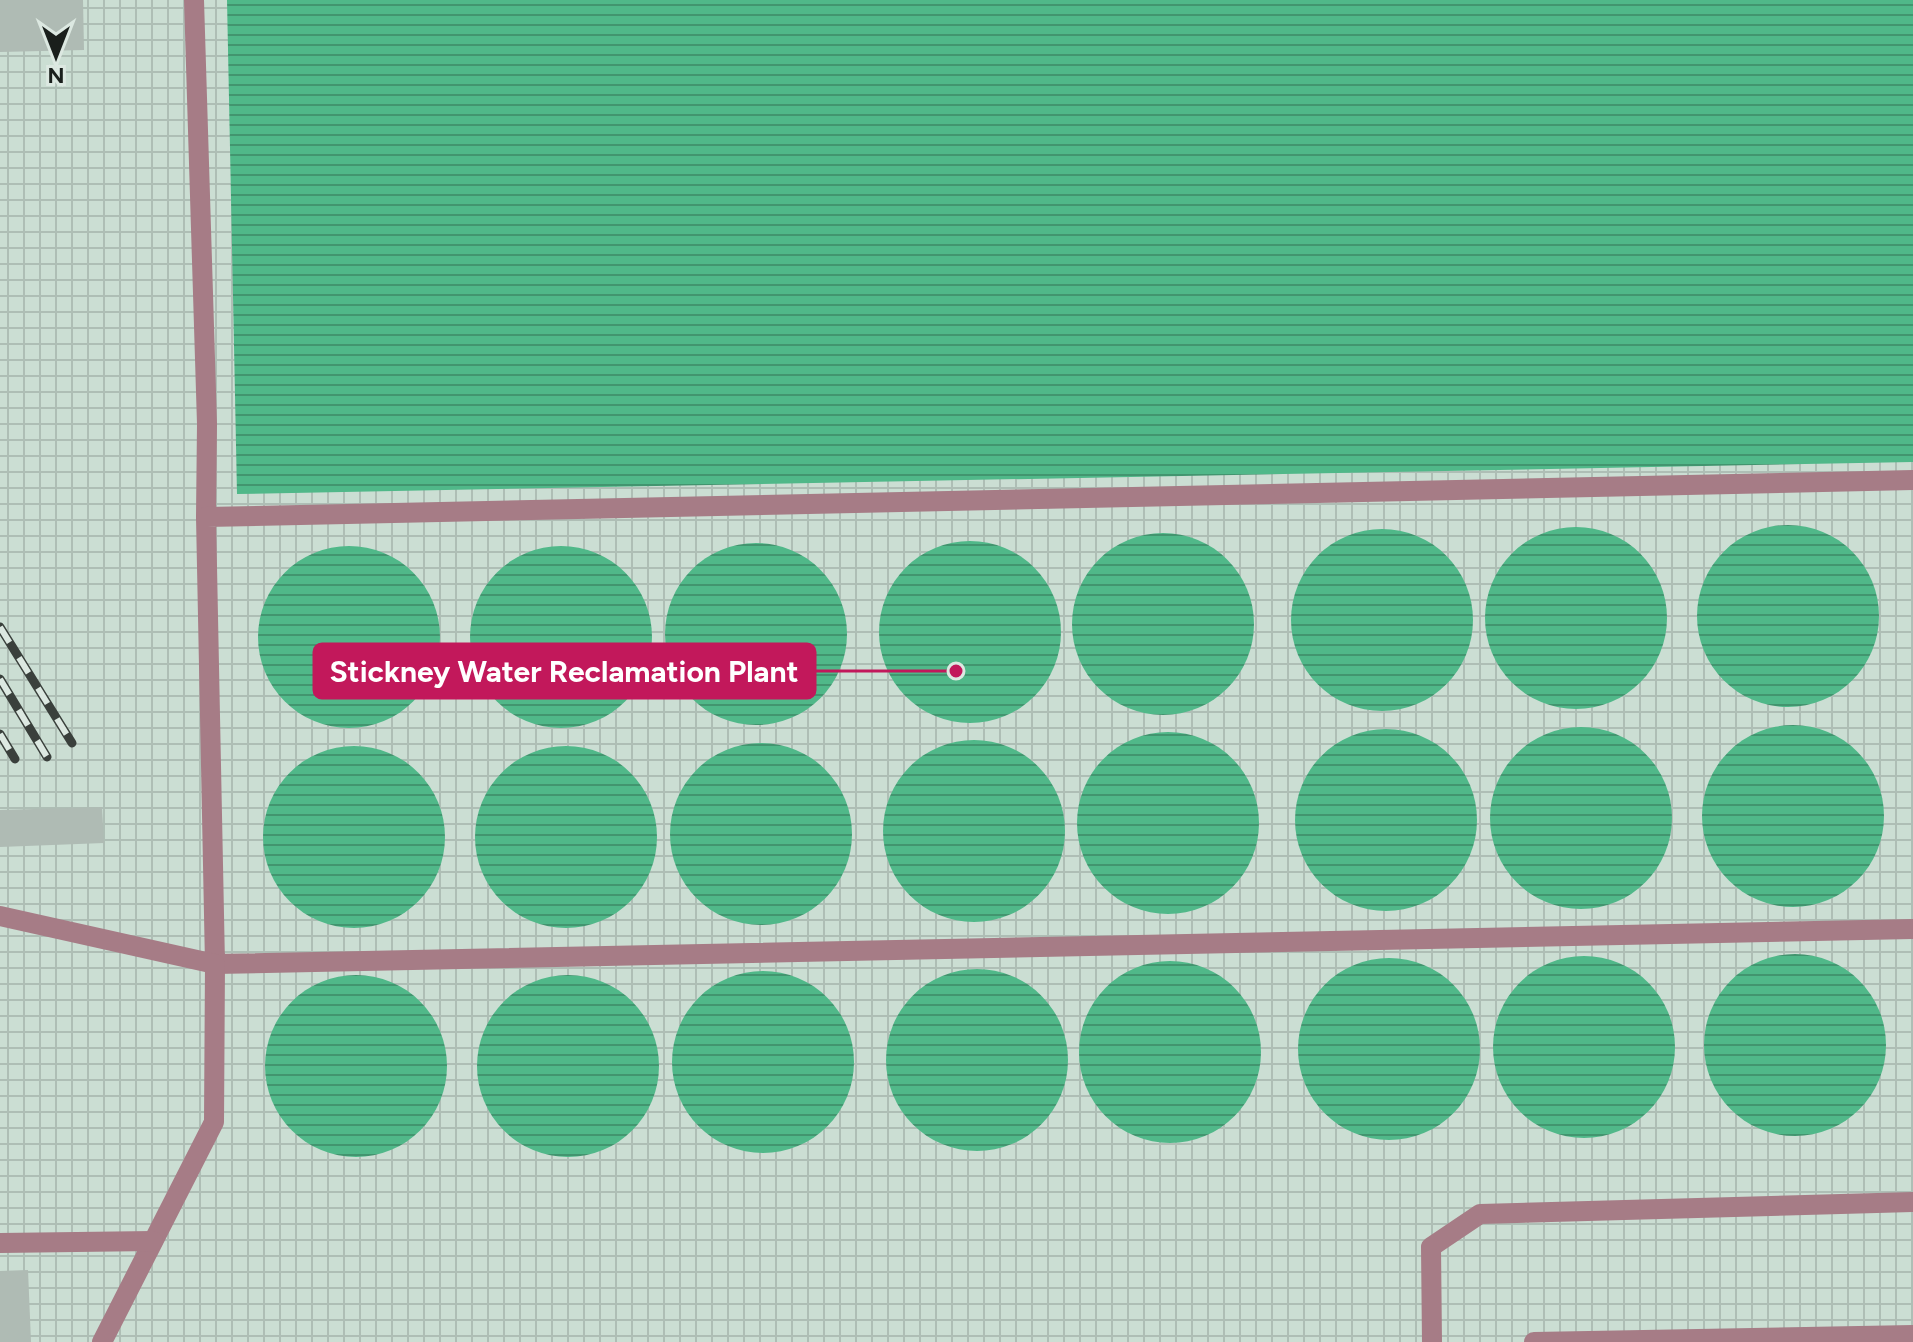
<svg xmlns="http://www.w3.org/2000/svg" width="1913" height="1342" viewBox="0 0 1913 1342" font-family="Figtree,sans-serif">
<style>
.industrial{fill:url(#industrial-grid)}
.water{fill:url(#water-rules)}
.building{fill:#afbbb4}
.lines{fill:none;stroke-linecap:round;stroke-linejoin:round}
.minor{stroke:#a67c86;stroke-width:20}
.rail-casing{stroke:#3a403c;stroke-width:9}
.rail{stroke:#dce8e1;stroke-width:6;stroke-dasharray:18;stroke-linecap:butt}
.leader{fill:none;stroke:#c2185b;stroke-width:3}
.callout-dot{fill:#c2185b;stroke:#dce8e1;stroke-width:3}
.callout{fill:#c2185b;stroke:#c2185b;stroke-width:3}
.callout-label{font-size:30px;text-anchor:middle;font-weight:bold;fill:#fff}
</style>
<defs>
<pattern id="industrial-grid" width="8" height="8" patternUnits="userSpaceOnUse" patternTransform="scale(2)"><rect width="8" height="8" fill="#cbded3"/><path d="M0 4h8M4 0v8" fill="none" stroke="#aebeb5"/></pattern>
<pattern id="water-rules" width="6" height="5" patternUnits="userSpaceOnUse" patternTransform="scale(2)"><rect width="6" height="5" fill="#50b889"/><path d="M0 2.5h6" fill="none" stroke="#42956f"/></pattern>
</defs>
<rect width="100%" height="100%" fill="#dce8e1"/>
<rect class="industrial" x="0" y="0" width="1913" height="1342"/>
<g class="water">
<path d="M227,0H1913V462L237,494Z"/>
<circle cx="1788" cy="616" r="91"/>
<circle cx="1576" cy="618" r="91"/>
<circle cx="1382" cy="620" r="91"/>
<circle cx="1163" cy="624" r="91"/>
<circle cx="970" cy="632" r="91"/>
<circle cx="756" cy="634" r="91"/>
<circle cx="561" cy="637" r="91"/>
<circle cx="349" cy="637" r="91"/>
<circle cx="1793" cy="816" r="91"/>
<circle cx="1581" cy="818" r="91"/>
<circle cx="1386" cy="820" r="91"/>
<circle cx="1168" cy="823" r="91"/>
<circle cx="974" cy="831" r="91"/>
<circle cx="761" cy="834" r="91"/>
<circle cx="566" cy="837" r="91"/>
<circle cx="354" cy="837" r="91"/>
<circle cx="1795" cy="1045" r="91"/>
<circle cx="1584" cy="1047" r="91"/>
<circle cx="1389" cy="1049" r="91"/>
<circle cx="1170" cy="1052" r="91"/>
<circle cx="977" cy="1060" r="91"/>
<circle cx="763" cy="1062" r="91"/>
<circle cx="356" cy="1066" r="91"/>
<circle cx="568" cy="1066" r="91"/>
</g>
<g class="building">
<path d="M0,0H83L84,50L0,52Z"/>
<path d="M102,807L104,843L0,847V810Z"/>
<path d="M28,1270L31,1342H0V1271Z"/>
</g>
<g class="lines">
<g class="minor">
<path d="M194,0L207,424L206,517"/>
<path d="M1913,480L206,517L215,964L1913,929"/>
<path d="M0,916L215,964L214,1122L102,1342"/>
<path d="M0,1243L153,1241"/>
<path d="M1432,1342L1431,1247L1480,1214L1913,1202"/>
<path d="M1534,1342L1913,1335"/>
</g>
<defs>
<g id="rail">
<path d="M0,627L72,743"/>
<path d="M0,679L47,757"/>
<path d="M0,734L15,759"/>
</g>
</defs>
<use href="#rail" class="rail-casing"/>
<use href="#rail" class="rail"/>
</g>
<path class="leader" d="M956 671L815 671"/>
<circle class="callout-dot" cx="956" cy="671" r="8"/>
<rect class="callout" x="314" y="644" width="501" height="54" rx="8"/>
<g class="callout-label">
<text x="564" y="682">Stickney Water Reclamation Plant</text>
</g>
<g transform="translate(56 56) rotate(180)" stroke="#dce8e1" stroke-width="6" paint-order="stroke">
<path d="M0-6L14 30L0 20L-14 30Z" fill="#1a1f1c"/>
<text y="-12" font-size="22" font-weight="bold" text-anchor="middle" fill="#1a1f1c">N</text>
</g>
</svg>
